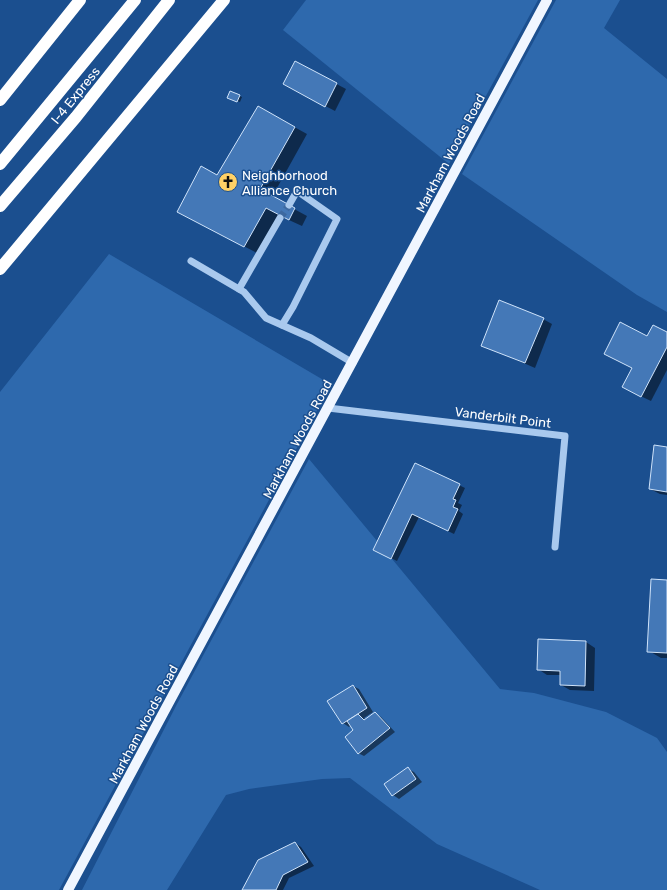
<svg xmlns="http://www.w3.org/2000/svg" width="667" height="890" viewBox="0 0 667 890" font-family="Rubik,sans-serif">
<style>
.green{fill:#2e69ad}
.shadow{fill:#0007}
.building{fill:#4478b7;stroke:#cfe3fa}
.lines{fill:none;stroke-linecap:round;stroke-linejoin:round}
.minor-tunnel{stroke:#3d69a0;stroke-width:7;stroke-dasharray:7 3.5;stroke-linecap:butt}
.minor{stroke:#a9c9ee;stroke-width:7}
.major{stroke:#f0f6ff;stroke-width:10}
.highway{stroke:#fff;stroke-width:12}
.labels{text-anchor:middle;stroke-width:3;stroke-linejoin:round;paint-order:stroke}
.street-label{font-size:13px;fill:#fff;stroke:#1b4f8f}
.poi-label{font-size:13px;fill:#fff;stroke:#1b4f8f;text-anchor:start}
</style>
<rect width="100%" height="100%" fill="#1b4f8f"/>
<g class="green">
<path d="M306,0H538L449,164L283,30Z"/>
<path d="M556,0H620L604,28L667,79V312L637,295L462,174Z"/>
<path d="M109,254L332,385L324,398H321L320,405L59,890H0V392Z"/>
<path d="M309,459L500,689L534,693L606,712L657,738L667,752V890H540L437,844L350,778L322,779L249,789L226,795L167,890H82L177,704Z"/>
</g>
<g class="shadow">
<path d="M295,62L346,89L335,111L293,89Z"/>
<path d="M239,96L242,97L240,102L230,98Z"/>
<path d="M258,107L307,134L272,197L307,216L302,226L278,215L257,253L190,218L218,176Z"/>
<path d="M543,319L552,324L535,368L482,345Z"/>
<path d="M667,333V370L651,401L632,392L633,368L648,338Z"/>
<path d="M667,448V495L660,494L650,489Z"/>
<path d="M416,464L465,488L458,503L462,505L459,511L463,514L454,534L419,517L397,561L381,553Z"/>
<path d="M667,581V658H661L649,651Z"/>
<path d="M586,642L595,648L594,691L570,690L561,685V675H547L538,669Z"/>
<path d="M353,686L359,689L373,712L364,718L366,720L375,713L381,717L395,732L364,756L358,753L355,730L351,725L349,727L343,723Z"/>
<path d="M408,769L414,772L422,782L399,799L393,795Z"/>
<path d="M295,843L301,847L314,866L289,878L283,890H243Z"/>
</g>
<g class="building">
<path d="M295,61L337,83L325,107L283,84Z"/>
<path d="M230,91L240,95L237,102L227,98Z"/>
<path d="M258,106L295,127L260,189L295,208L289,220L266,208L244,247L177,212L201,166L217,175Z"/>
<path d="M499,300L544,318L525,363L481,346Z"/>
<path d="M620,322L647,336L653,325L667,332V347L641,397L622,387L632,368L604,354Z"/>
<path d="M654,445L667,447V492L649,489Z"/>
<path d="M415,463L460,484L453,499L456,500L453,507L458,509L448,531L412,514L391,559L373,550Z"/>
<path d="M651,579L667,580V653L647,652Z"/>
<path d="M538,639L586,641L585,686L560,685V671L537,670Z"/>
<path d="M353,685L367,708L342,724L327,701Z"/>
<path d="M375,712L390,728L358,754L345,737L353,730L347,721L358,714L364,720Z"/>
<path d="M408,767L416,779L392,796L384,784Z"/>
<path d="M295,842L308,862L283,875L276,890H242L258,860Z"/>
</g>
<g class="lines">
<path class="minor-tunnel" d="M280,218L289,205"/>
<g class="minor">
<path d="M191,261L244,292L266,318L311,338L353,363"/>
<path d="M239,289L280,218"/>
<path d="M282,325L293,307L337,219L297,191L289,205"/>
<path d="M328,408L565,436L555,547"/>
</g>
<path class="major" d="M68,890L547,0"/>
<g class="highway">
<path d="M0,100L80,0"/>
<path d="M0,164L135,0"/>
<path d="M0,206L76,117L169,0"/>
<path d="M0,269L224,0"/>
</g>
</g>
<defs>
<symbol id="church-disc" viewBox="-11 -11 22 22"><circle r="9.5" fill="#ffd166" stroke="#1b4f8f"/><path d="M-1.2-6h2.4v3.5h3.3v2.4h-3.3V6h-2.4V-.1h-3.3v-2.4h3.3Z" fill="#111"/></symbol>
</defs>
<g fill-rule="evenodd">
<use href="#church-disc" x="217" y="171" width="22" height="22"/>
</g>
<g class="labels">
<g class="street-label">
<text transform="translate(75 95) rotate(-51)" y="5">I-4 Express</text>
<text transform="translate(450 153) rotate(-62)" y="5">Markham Woods Road</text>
<text transform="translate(503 417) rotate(7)" y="5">Vanderbilt Point</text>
<text transform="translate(297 439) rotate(-62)" y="5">Markham Woods Road</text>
<text transform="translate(143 724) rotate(-62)" y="5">Markham Woods Road</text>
</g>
<g class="poi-label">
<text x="242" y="180">Neighborhood<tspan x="242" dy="15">Alliance Church</tspan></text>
</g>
</g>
</svg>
